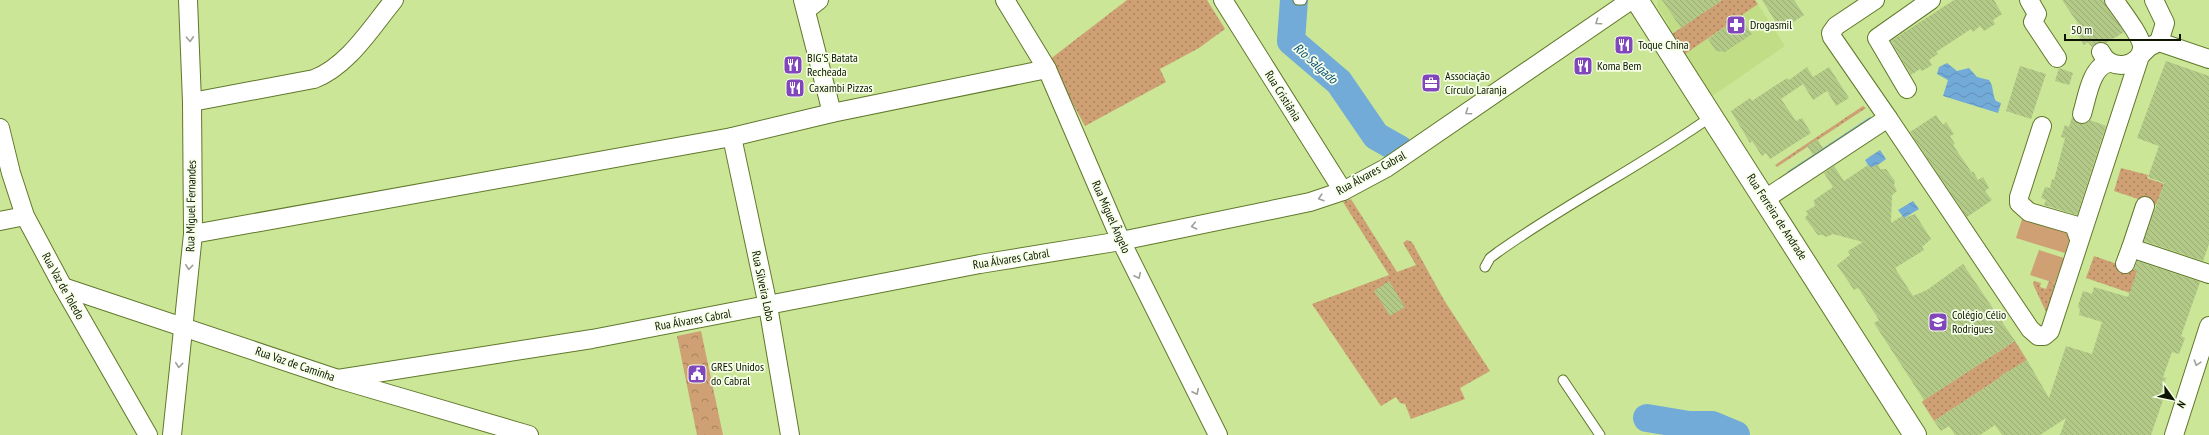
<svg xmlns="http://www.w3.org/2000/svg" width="2209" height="435" viewBox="0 0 2209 435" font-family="'PT Sans Narrow',sans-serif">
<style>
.built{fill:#c1de87}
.grass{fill:url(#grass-dots)}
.park{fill:url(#park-crowns)}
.pitch{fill:#cea074}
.water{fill:url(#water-waves)}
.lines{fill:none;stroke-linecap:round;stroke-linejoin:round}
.river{stroke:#72aad8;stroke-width:28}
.building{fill:url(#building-back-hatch)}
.service-casing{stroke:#60782b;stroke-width:11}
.minor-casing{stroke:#60782b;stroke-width:20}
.tertiary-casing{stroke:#60782b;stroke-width:24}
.service{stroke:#fff;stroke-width:9}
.minor{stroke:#fff;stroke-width:18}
.tertiary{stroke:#fff;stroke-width:22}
.oneway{stroke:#9ea199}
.labels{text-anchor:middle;stroke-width:3.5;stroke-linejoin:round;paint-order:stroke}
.poi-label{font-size:12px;fill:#0d1500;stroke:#f6ffe7;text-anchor:start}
.street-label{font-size:12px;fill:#0d1500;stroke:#f6ffe7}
.water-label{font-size:13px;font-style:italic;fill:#064c77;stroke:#f6ffe7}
</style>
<defs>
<pattern id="grass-dots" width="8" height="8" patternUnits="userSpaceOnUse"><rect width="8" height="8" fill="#cea074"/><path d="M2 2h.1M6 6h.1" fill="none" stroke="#a6815d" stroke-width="1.8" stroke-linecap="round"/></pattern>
<pattern id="park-crowns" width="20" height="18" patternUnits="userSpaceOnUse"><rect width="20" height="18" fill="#cea074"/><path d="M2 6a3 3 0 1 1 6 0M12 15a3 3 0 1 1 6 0" fill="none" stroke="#a6815d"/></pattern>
<pattern id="water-waves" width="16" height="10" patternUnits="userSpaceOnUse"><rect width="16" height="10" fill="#72aad8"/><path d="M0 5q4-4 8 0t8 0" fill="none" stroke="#6291b8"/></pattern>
<pattern id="building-back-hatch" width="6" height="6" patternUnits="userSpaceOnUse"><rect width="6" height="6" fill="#b2c988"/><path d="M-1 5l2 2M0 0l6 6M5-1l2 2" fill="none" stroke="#98ac74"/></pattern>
</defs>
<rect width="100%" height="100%" fill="#cbe697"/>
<g class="built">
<path d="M1658,0H1721L1669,36L1665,28L1669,25L1657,6Z"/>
<path d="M1758,4L1785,46L1708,99L1680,57Z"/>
</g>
<g class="grass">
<path d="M1127,0H1207L1225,29L1199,48L1160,69L1166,82L1085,126L1049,60Z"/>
<path d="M1722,0H1755L1758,4L1682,56L1669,36Z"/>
<path d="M1863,106L1866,108L1777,167L1775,165Z"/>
<path d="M2121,168L2148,175L2147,178L2164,184L2156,205L2114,191Z"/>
<path d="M1351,199L1397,272L1416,265L1403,243L1407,240L1412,242L1444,300L1490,371L1460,388L1465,399L1411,419L1405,404L1400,403L1396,397L1381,406L1312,304L1389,275L1343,202Z"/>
<path d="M2094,256L2137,271L2139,296L2086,278Z"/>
<path d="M2034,281L2041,283L2040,287L2046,289L2049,281L2055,283L2047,314L2033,284Z"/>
<path d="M2015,341L2027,360L1934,421L1922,402L1924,400Z"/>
</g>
<path class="park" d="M701,331L723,435H697L677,336Z"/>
<g class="pitch">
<path d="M2025,210L2074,225L2065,253L2016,238Z"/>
<path d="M2039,250L2064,258L2055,283L2030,275Z"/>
</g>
<g class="water">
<path d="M1947,63L1957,71L1969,68L1977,77L1989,80C1994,86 1992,95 1996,101L2001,103L1998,113L1943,96L1948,80L1937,74L1939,67Z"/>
<path d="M1870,117L1872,121L1790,175L1787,172Z"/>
<path d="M1880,150L1886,159L1871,170L1865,160Z"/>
<path d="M1913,201L1919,209L1904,218L1898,210Z"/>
</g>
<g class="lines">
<g class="river">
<path d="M1294,0L1291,41L1339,82L1376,136L1399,149"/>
<path d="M1647,418L1689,425H1712L1736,435"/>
</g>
</g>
<g class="building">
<path d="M1662,0H1722L1681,28Z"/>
<path d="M1762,0H1794L1804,15L1781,30Z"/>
<path d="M1954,0H1994L2002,14L1993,20L1995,24L1984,31L1980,26L1973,32L1971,29L1936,52L1938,54L1929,60L1932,65L1922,71L1920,69L1911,75L1891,41Z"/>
<path d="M2062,0H2103L2124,32L2106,43L2100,42L2092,47L2088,42L2084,45L2077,34L2081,31L2077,22Z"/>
<path d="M1740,16L1752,34L1725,52L1716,51L1708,39Z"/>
<path d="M2166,61L2209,76V244L2203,261L2144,241L2164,183L2148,177L2159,146L2137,138Z"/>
<path d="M2020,66L2046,74L2031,119L2006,111Z"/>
<path d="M1807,67L1813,77L1829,67L1849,98L1836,106L1827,91L1813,100L1803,84L1781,99L1796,121L1802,118L1811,133L1770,159L1766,153L1762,156L1752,141L1750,143L1731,111L1750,98L1752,101L1787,78L1789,80Z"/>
<path d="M2059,68L2073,73L2069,85L2055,81Z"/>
<path d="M1936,115L1943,125L1946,122L1954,134L1950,136L1955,144L1953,145L1972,173L1973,171L1978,180L1983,177L1989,188L1985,191L1992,200L1967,217L1910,132Z"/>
<path d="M2072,117L2080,124H2085L2090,120L2106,126L2077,215L2044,205L2046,200L2041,198L2045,187L2050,188L2052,179L2054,180L2065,138L2061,137L2065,125L2069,127Z"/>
<path d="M1817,139L1823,148L1813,155L1807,146Z"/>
<path d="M1878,164L1880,169H1886L1895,181L1894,185L1897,191L1892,195L1891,223L1902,216L1904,218L1915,214L1931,239L1922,247L1924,250L1895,268L1913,296L1927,290L1963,264L2015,341L1924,400L1874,323L1879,320L1859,289L1857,288L1854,290L1837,265L1850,255L1848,251L1863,242L1833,234L1826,237L1823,235H1818L1805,218L1808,214L1806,211L1815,206L1814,200L1833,187L1824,173L1834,166L1844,181L1868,165L1872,167Z"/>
<path d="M2137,261L2200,282L2181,336L2185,338L2179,354L2172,352L2163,377L2166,378L2159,398L2163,400L2151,435H2060L2066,418L2040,435H2002L1995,425L1980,435H1955L1949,426L1941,431L1934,421L2001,377L2000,376L2027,360L2049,398L2066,346L2092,354L2102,322L2079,315L2080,310L2078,306L2083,291L2092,294L2094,287L2128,297L2137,271L2134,270Z"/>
<path d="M1389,281L1405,307L1390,316L1374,291Z"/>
</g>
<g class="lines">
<defs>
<g id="service">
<path d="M1298,0H1302"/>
<path d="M1485,267L1490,258L1498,252C1567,203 1643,165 1712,116"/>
<path d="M1563,380L1600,435"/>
</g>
<g id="minor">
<path d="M803,0L832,113"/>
<path d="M1005,0L1047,69L1121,241L1218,435"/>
<path d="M1223,0L1343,191"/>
<path d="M1875,0L1836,26L1831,33L1832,37L1888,118"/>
<path d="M2029,0L2037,14L2033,22L2057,58"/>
<path d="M2154,0L2165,23L2159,42"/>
<path d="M806,10L819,0"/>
<path d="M2101,52C2111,73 2141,66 2142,48C2143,38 2120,9 2114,0"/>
<path d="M1907,89L1877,38L1931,0"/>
<path d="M192,102L314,79C348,66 371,28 394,0"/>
<path d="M2082,114C2087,98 2091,66 2109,63"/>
<path d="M2042,126L2019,197V203L2029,212L2074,225L2079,239"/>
<path d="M0,128L11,173L25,216L63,287L148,435"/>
<path d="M732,137L768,306L790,435"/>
<path d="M1765,199L1888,118L2030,329L2038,336H2044L2050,331L2140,56L2149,47L2159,42L2209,59"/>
<path d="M2145,206L2131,248L2209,274"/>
<path d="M0,221L25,216"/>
<path d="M193,234L732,137L832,113L1047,69"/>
<path d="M2125,264L2131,248"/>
<path d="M63,287L338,379L529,435"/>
<path d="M338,379L592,339L980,264L1121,241L1310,202L1343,191L1386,168L1631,0"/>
<path d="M172,435L193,234L192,102L188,0"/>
<path d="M2174,435L2209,326"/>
</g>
<path id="tertiary" d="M1637,0L1915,435"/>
</defs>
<use href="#service" class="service-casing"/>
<use href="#minor" class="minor-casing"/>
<use href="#tertiary" class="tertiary-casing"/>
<use href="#service" class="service"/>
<use href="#minor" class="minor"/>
<use href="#tertiary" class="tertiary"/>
</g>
<defs><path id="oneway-chevron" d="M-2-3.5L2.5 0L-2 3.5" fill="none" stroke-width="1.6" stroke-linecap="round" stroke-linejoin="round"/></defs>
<g class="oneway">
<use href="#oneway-chevron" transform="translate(1598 22) rotate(145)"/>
<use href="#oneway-chevron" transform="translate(190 39) rotate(87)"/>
<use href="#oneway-chevron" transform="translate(1468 112) rotate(145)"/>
<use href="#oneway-chevron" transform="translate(1321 198) rotate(163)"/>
<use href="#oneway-chevron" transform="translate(1194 226) rotate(168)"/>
<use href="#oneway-chevron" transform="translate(189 267) rotate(96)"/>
<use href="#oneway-chevron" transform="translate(1138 276) rotate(64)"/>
<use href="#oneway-chevron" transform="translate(2197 363) rotate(108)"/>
<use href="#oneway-chevron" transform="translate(179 365) rotate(96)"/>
<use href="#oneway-chevron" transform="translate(1196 392) rotate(64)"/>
</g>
<defs>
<symbol id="pharmacy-square" viewBox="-11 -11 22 22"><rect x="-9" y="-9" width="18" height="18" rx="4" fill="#8246bc" stroke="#f6ffe7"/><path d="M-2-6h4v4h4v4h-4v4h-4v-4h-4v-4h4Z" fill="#fff"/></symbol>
<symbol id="restaurant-square" viewBox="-11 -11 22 22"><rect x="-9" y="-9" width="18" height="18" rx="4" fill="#8246bc" stroke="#f6ffe7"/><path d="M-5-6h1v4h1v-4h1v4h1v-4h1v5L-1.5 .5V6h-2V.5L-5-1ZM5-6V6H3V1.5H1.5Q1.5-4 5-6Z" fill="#fff"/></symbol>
<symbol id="office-square" viewBox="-11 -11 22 22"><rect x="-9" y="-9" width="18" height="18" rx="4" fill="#8246bc" stroke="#f6ffe7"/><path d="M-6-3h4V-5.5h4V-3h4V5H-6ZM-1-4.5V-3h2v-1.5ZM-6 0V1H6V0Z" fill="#fff"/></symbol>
<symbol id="school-square" viewBox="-11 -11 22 22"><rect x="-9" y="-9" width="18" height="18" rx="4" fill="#8246bc" stroke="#f6ffe7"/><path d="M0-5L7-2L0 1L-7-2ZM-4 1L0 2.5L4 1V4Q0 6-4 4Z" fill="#fff"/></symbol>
<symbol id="civic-square" viewBox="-11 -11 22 22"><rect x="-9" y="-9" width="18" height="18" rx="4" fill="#8246bc" stroke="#f6ffe7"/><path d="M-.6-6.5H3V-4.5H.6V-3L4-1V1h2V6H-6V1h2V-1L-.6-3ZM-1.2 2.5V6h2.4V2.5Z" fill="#fff"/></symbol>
</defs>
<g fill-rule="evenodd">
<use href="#pharmacy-square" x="1725" y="14" width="22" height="22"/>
<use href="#restaurant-square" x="1613" y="34" width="22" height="22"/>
<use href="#restaurant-square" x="782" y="54" width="22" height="22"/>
<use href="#restaurant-square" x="1572" y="55" width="22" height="22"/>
<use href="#office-square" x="1420" y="72" width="22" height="22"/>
<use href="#restaurant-square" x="784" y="77" width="22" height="22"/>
<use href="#school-square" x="1927" y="311" width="22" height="22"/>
<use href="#civic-square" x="686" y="363" width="22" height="22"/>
</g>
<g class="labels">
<g class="poi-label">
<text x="1750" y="29">Drogasmil</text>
<text x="1638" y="49">Toque China</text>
<text x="807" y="62">BIG'S Batata<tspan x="807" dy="14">Recheada</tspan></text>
<text x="1597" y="70">Koma Bem</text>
<text x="1445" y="80">Associação<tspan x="1445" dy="14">Círculo Laranja</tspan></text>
<text x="809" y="92">Caxambi Pizzas</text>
<text x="1952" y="319">Colégio Célio<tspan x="1952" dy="14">Rodrigues</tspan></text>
<text x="711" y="371">GRES Unidos<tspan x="711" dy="14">do Cabral</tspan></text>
</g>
<g class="street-label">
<text transform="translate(1283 96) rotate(58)" y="4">Rua Cristiânia</text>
<text transform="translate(1371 173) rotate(-29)" y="4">Rua Álvares Cabral</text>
<text transform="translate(191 206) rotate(-89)" y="4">Rua Miguel Fernandes</text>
<text transform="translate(1111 217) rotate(66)" y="4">Rua Miguel Ângelo</text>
<text transform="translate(1777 217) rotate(57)" y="4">Rua Ferreira de Andrade</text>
<text transform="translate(1011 259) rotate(-9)" y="4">Rua Álvares Cabral</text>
<text transform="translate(63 286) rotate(61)" y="4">Rua Vaz de Toledo</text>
<text transform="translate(763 286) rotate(78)" y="4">Rua Silveira Lobo</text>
<text transform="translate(693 320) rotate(-10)" y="4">Rua Álvares Cabral</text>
<text transform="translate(295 364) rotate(19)" y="4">Rua Vaz de Caminha</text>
</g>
<g class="water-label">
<text transform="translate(1316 63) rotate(42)" y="5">Rio Salgado</text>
</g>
</g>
<g transform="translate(2173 399) rotate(123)" stroke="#f6ffe7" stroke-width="3" paint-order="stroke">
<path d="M0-3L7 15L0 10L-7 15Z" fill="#0d1500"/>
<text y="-6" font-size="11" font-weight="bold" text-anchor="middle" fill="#0d1500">N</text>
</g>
<path d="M2065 34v6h115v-6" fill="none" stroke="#0d1500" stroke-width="2"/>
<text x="2071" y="34" font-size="12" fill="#0d1500" stroke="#f6ffe7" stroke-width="3" paint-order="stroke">50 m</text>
</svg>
